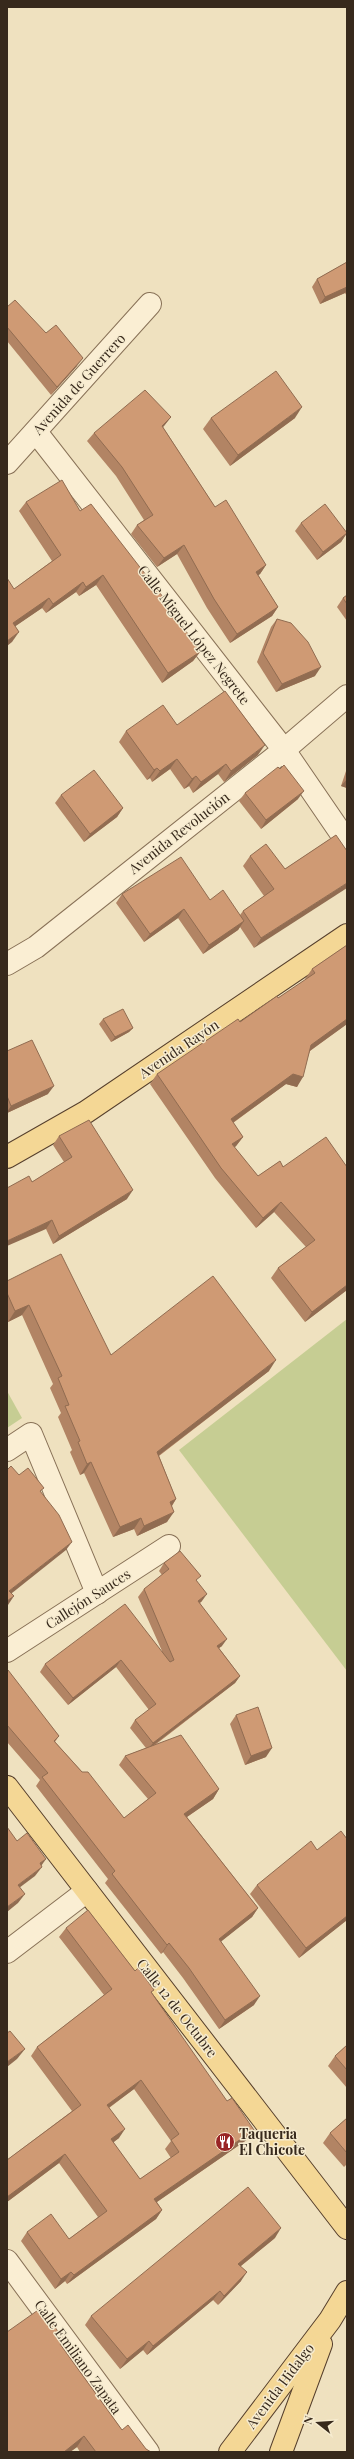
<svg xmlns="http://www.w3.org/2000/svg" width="354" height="2459" viewBox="0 0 354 2459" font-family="'Playfair Display',serif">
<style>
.green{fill:#c6cd93}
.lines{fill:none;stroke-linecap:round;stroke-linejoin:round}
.street-casing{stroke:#887157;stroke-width:24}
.primary-casing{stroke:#563f2c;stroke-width:24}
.street{stroke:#faeed3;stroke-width:22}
.primary{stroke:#f4d795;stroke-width:22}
.wall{fill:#b28464;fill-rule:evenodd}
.shaded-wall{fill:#916c51}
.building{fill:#cf9a74;stroke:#916c51;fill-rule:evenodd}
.labels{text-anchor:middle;stroke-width:3;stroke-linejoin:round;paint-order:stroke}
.street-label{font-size:14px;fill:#37291c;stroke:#f6ebcf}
.poi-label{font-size:14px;font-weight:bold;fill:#37291c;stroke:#f6ebcf;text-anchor:start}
</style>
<rect width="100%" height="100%" fill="#efe1bf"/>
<g class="green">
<path d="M347,1319V1671L179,1450Z"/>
<path d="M7,1391L22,1418L7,1428Z"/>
</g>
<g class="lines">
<defs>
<g id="street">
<path d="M36,432L284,750L347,842"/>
<path d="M7,463L150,304"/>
<path d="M7,964L36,947L284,750L347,696"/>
<path d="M7,1450L31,1434L97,1593"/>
<path d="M7,1651L169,1546"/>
<path d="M7,1952L87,1891"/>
<path d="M7,2261L148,2452"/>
</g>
<g id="primary">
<path d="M7,1157L86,1112L347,935"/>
<path d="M7,1787L347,2228"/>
<path d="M230,2452L330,2320L347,2292"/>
<path d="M281,2452L321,2344"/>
</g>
</defs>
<use href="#street" class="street-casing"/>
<use href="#primary" class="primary-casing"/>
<use href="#street" class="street"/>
<use href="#primary" class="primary"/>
</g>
<g class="wall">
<path d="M347,262V296L345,293L320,304L312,287L317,279Z"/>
<path d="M7,307L77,366L51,395L7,341Z"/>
<path d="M171,417L163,427L215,507L266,565L260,574L258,575L278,607L272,616L230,643L207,608L177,554L157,567L131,534L137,525L144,520L116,476L87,441L94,433Z"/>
<path d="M211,418H295L230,466L203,429Z"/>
<path d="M26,502L80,511L200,652L193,661L162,683L96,585L79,596L76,592L46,613L42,608L15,626L12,642L14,589L52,561L19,511Z"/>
<path d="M301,523L347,533L341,542L317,560L295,531Z"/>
<path d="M347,595V621L337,607L343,598Z"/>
<path d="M277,619L315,676L276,692L257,662L271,627Z"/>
<path d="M177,725L258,755L224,782L218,774L193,793L189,786L184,789L170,769L152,782L150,778L147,780L119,742L126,731Z"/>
<path d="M347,768V788L341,786Z"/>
<path d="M280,769L298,799L261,829L239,801L245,793Z"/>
<path d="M61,795L123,808L117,817L84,842L55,803Z"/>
<path d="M336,835L254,948L240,927L238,930L203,954L178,918L144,942L116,903L122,894L210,900L240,915L243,911L264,896L243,866L250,856L285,869Z"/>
<path d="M347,945V1024L310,1051L297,1087L286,1084L233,1123L243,1137L236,1146L234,1148L258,1176L280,1161L347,1290L305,1322L271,1278L278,1268L306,1247L274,1212L256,1228L215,1178L150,1084L157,1074L278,998L306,980L305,979L312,969Z"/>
<path d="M103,1019L133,1028L129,1032L111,1042L99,1024Z"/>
<path d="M7,1051L48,1094L7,1113Z"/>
<path d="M59,1136L127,1199L53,1244L46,1229L32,1182L64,1162L53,1145Z"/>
<path d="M7,1281L111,1355L269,1371L159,1456L176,1499L172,1506L167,1522L137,1536L134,1529L113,1537L84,1473L80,1475L70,1452L72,1450L58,1417L61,1413L50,1388L53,1384L22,1315L8,1322L7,1319Z"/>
<path d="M164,1563L197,1581L202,1601L200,1603L222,1646L219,1648L240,1676L235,1683L155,1745L219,1789L213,1799L187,1817L258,1908L252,1917L221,1941L254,2005L219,2029L183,1978L163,1952L161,1954L105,1883L108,1879L36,1786L40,1780L7,1742V1671L59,1736L55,1742L124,1818L148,1799L119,1765L125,1756L146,1748L130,1728L135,1720L149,1710L116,1667L68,1705L40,1672L45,1664L162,1651L138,1597L144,1589L162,1575L159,1571Z"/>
<path d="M236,1715L266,1757L245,1765L230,1724Z"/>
<path d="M317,1850L347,1920L299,1958L250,1894L257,1885Z"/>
<path d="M66,1928L152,1993L248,2139L157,2202L162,2210L156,2219L67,2284L65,2281L55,2289L21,2241L27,2232L69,2239L98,2217L59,2163L7,2202V2160L72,2111L31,2056L37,2047L104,1995L59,1937ZM134,2089L171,2141L165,2149L171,2158L140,2179L113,2142L119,2138L109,2108Z"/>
<path d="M347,2045V2088L328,2066L335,2056Z"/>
<path d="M347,2118V2164L344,2167L323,2143L330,2133Z"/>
<path d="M275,2238L241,2266V2281L218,2305L213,2300L147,2355L143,2350L120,2369L85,2325L91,2316Z"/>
<path d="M62,2346L122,2430L146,2449L151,2452H80L77,2447L70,2452H7Z"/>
</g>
<g class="shaded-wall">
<path d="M347,287V291L345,293L320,304L325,297Z"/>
<path d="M83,358L77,366L51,395L57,387Z"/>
<path d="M302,407L295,418L230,466L238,455Z"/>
<path d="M171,417L164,426L155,434L162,426Z"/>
<path d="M347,533L341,542L317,560L323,552Z"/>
<path d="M184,545L177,554L157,567L164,558Z"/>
<path d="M266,565L260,574L250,581L256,572Z"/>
<path d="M103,575L96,585L79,596L86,587Z"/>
<path d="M83,582L76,592L46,613L53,604Z"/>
<path d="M49,598L42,608L7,632L13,623Z"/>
<path d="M278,607L272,616L230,643L237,634Z"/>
<path d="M19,632L12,642L7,646V641Z"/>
<path d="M200,652L193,661L162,683L168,673Z"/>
<path d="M321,667L315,676L276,692L282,684Z"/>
<path d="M265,745L258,755L224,782L231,771Z"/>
<path d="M177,759L170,769L152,782L160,771Z"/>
<path d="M226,764L218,774L193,793L201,782Z"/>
<path d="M157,768L150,778L147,780L154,770Z"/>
<path d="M196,776L189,786L184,789L192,779Z"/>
<path d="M347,779V788L341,786Z"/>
<path d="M304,791L298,799L261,829L266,820Z"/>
<path d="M123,808L117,817L84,842L90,834Z"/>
<path d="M347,883V888L254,948L261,938Z"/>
<path d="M184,909L178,918L144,942L150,934Z"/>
<path d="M244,921L238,930L203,954L209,945Z"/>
<path d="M347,1019V1024L304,1055L311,1045Z"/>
<path d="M133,1028L129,1032L111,1042L115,1037Z"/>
<path d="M293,1074L303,1077L297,1087L286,1084L224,1129L231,1119Z"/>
<path d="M54,1086L48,1094L7,1113V1112L11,1106Z"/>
<path d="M243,1137L236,1146L225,1154L232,1144Z"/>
<path d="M133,1190L127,1199L53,1244L59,1236Z"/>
<path d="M281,1202L274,1212L256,1228L263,1218Z"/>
<path d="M52,1220L46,1229L7,1246V1241Z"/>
<path d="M347,1285V1290L305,1322L312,1312Z"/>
<path d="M29,1305L22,1315L8,1322L15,1311Z"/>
<path d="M276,1360L269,1371L150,1462L157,1452Z"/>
<path d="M91,1462L84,1473L80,1475L87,1464Z"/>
<path d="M176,1499L169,1510L170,1502Z"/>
<path d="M174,1512L167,1522L137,1536L144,1526Z"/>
<path d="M141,1518L134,1529L113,1537L120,1527Z"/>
<path d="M72,1542L66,1550L7,1597L9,1591Z"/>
<path d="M207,1594L202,1601L193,1608L198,1601Z"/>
<path d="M14,1596L8,1605H7V1601Z"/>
<path d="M227,1639L222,1646L212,1653L217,1646Z"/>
<path d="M121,1660L116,1667L68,1705L73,1698Z"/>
<path d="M240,1676L235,1683L147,1750L153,1743Z"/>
<path d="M272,1748L266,1757L245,1765L251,1756Z"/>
<path d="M219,1789L213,1799L178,1823L184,1814Z"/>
<path d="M46,1859L39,1869L40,1863Z"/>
<path d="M42,1867L35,1876L11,1894L18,1885Z"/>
<path d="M25,1894L18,1903L7,1912V1907Z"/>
<path d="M258,1908L252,1917L213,1948L219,1939Z"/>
<path d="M347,1916V1920L299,1958L306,1948Z"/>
<path d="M169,1943L163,1952L161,1954L167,1945Z"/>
<path d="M260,1996L254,2005L219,2029L225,2020Z"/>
<path d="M25,2049L17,2059L7,2067V2062Z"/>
<path d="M141,2080L134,2089L100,2114L107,2105Z"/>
<path d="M125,2129L119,2138L105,2149L111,2139Z"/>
<path d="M254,2130L248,2139L148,2208L154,2199Z"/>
<path d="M65,2154L59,2163L7,2202V2197Z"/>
<path d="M162,2210L156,2219L67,2284L74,2275Z"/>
<path d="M281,2228L275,2238L232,2273L238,2264Z"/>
<path d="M71,2272L65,2281L55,2289L61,2279Z"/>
<path d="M247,2272L241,2281L218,2305L224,2296Z"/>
<path d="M220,2291L213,2300L147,2355L153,2346Z"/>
<path d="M149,2341L143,2350L120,2369L127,2359Z"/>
<path d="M84,2436L77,2447L70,2452H64Z"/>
</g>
<g class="building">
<path d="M347,262V287L325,297L317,279Z"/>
<path d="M15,300L46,333L56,325L83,358L57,387L7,327V307Z"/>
<path d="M276,371L302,407L238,455L211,418Z"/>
<path d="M145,390L171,417L162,426L215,507L226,500L266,565L256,572L278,607L237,634L214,599L184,545L164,558L137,525L153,515L122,467L94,433Z"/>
<path d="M62,480L80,511L91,504L163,597L200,652L168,673L103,575L86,587L83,582L53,604L49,598L13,623L19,632L7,641V578L14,589L61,555L26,502Z"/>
<path d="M325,504L347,533L323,552L301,523Z"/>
<path d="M347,595V604L343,598Z"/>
<path d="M277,619L291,623L308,642L321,667L282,684L263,653Z"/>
<path d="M225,691L265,745L231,771L226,764L201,782L196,776L192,779L177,759L160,771L157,768L154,770L126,731L163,705L177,725Z"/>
<path d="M284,765L304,791L266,820L245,793L278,767L280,769Z"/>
<path d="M94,770L123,808L90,834L61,795Z"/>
<path d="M336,835L347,851V883L261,938L243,911L274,889L250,856L266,844L285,869Z"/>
<path d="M181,857L210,900L223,890L244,921L209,945L184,909L150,934L122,894Z"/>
<path d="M347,945V1019L311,1045L303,1077L293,1074L231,1119L243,1137L232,1144L258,1176L280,1161L283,1167L326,1137L347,1167V1285L312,1312L278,1268L315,1240L281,1202L263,1218L221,1168L157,1074L238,1019L240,1022L277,996L278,998L315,973L312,969Z"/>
<path d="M123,1009L133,1028L115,1037L103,1019Z"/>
<path d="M32,1040L54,1086L11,1106L7,1096V1051Z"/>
<path d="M89,1120L133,1190L59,1236L52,1220L7,1241V1188L29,1176L32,1182L72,1157L59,1136Z"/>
<path d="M61,1254L111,1355L213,1276L276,1360L157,1452L176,1499L170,1502L174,1512L144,1526L141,1518L120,1527L91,1462L87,1464L78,1442L80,1441L65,1406L69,1405L58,1378L62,1376L29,1305L15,1311L7,1293V1281Z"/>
<path d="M11,1466L19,1475L28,1468L44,1488L40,1491L59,1515L72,1542L9,1591L14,1596L7,1601V1470Z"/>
<path d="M180,1551L201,1576L196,1580L207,1594L198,1601L227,1639L217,1646L240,1676L153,1743L135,1720L156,1704L121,1660L73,1698L45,1664L125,1604L170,1662L174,1660L144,1589L169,1569L164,1563Z"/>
<path d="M8,1670L59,1736L54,1741L82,1772H88L124,1818L156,1793L125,1756L181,1735L219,1789L184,1814L258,1908L219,1939L260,1996L225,2020L189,1968L169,1943L167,1945L112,1874L115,1871L42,1777L48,1773L7,1725V1671Z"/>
<path d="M258,1707L272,1748L251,1756L236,1715Z"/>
<path d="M7,1827L17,1841L27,1833L46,1859L40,1863L42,1867L18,1885L25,1894L7,1907Z"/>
<path d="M341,1831L347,1839V1916L306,1948L257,1885L311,1841L317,1850Z"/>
<path d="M88,1910L135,1971L138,1968L154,1990L151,1992L227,2101L232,2098L254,2130L154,2199L162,2210L74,2275L71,2272L61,2279L27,2232L51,2214L69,2239L107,2211L65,2154L7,2197V2160L81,2105L37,2047L112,1989L66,1928ZM141,2080L179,2134L171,2140L179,2152L140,2179L111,2139L125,2129L107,2105Z"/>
<path d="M10,2031L25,2049L7,2062V2033Z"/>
<path d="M347,2045V2070L335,2056Z"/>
<path d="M347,2118V2153L330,2133Z"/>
<path d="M248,2187L281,2228L238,2264L247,2272L224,2296L220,2291L153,2346L149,2341L127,2359L91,2316Z"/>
<path d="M41,2308L65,2341L60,2344L122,2430L128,2425L146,2449L151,2452H96L84,2436L64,2452H7V2332Z"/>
</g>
<defs>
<symbol id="restaurant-disc" viewBox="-11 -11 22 22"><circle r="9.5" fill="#992526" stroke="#f6ebcf"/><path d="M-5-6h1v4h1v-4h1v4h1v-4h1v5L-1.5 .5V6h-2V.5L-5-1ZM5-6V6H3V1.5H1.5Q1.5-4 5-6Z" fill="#fff"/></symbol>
</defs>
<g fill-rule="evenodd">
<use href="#restaurant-disc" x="214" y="2131" width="22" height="22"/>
</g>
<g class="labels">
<g class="street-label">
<text transform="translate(79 384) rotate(-48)" y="5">Avenida de Guerrero</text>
<text transform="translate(194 635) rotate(52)" y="5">Calle Miguel López Negrete</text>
<text transform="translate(179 833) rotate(-38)" y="5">Avenida Revolución</text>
<text transform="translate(179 1049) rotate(-34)" y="5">Avenida Rayón</text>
<text transform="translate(88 1599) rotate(-33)" y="5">Callejón Sauces</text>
<text transform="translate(177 2008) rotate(52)" y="5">Calle 12 de Octubre</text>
<text transform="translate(78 2357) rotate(54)" y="5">Calle Emiliano Zapata</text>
<text transform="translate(280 2386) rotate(-53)" y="5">Avenida Hidalgo</text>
</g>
<g class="poi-label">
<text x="239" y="2139">Taqueria<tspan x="239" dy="16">El Chicote</tspan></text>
</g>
</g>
<rect width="354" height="2459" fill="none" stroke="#37291c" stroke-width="16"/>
<g transform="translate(318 2423) rotate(287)" stroke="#f6ebcf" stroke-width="3" paint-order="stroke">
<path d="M0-3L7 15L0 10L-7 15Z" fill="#37291c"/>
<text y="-6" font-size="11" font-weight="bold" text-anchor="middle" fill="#37291c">N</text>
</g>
</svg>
